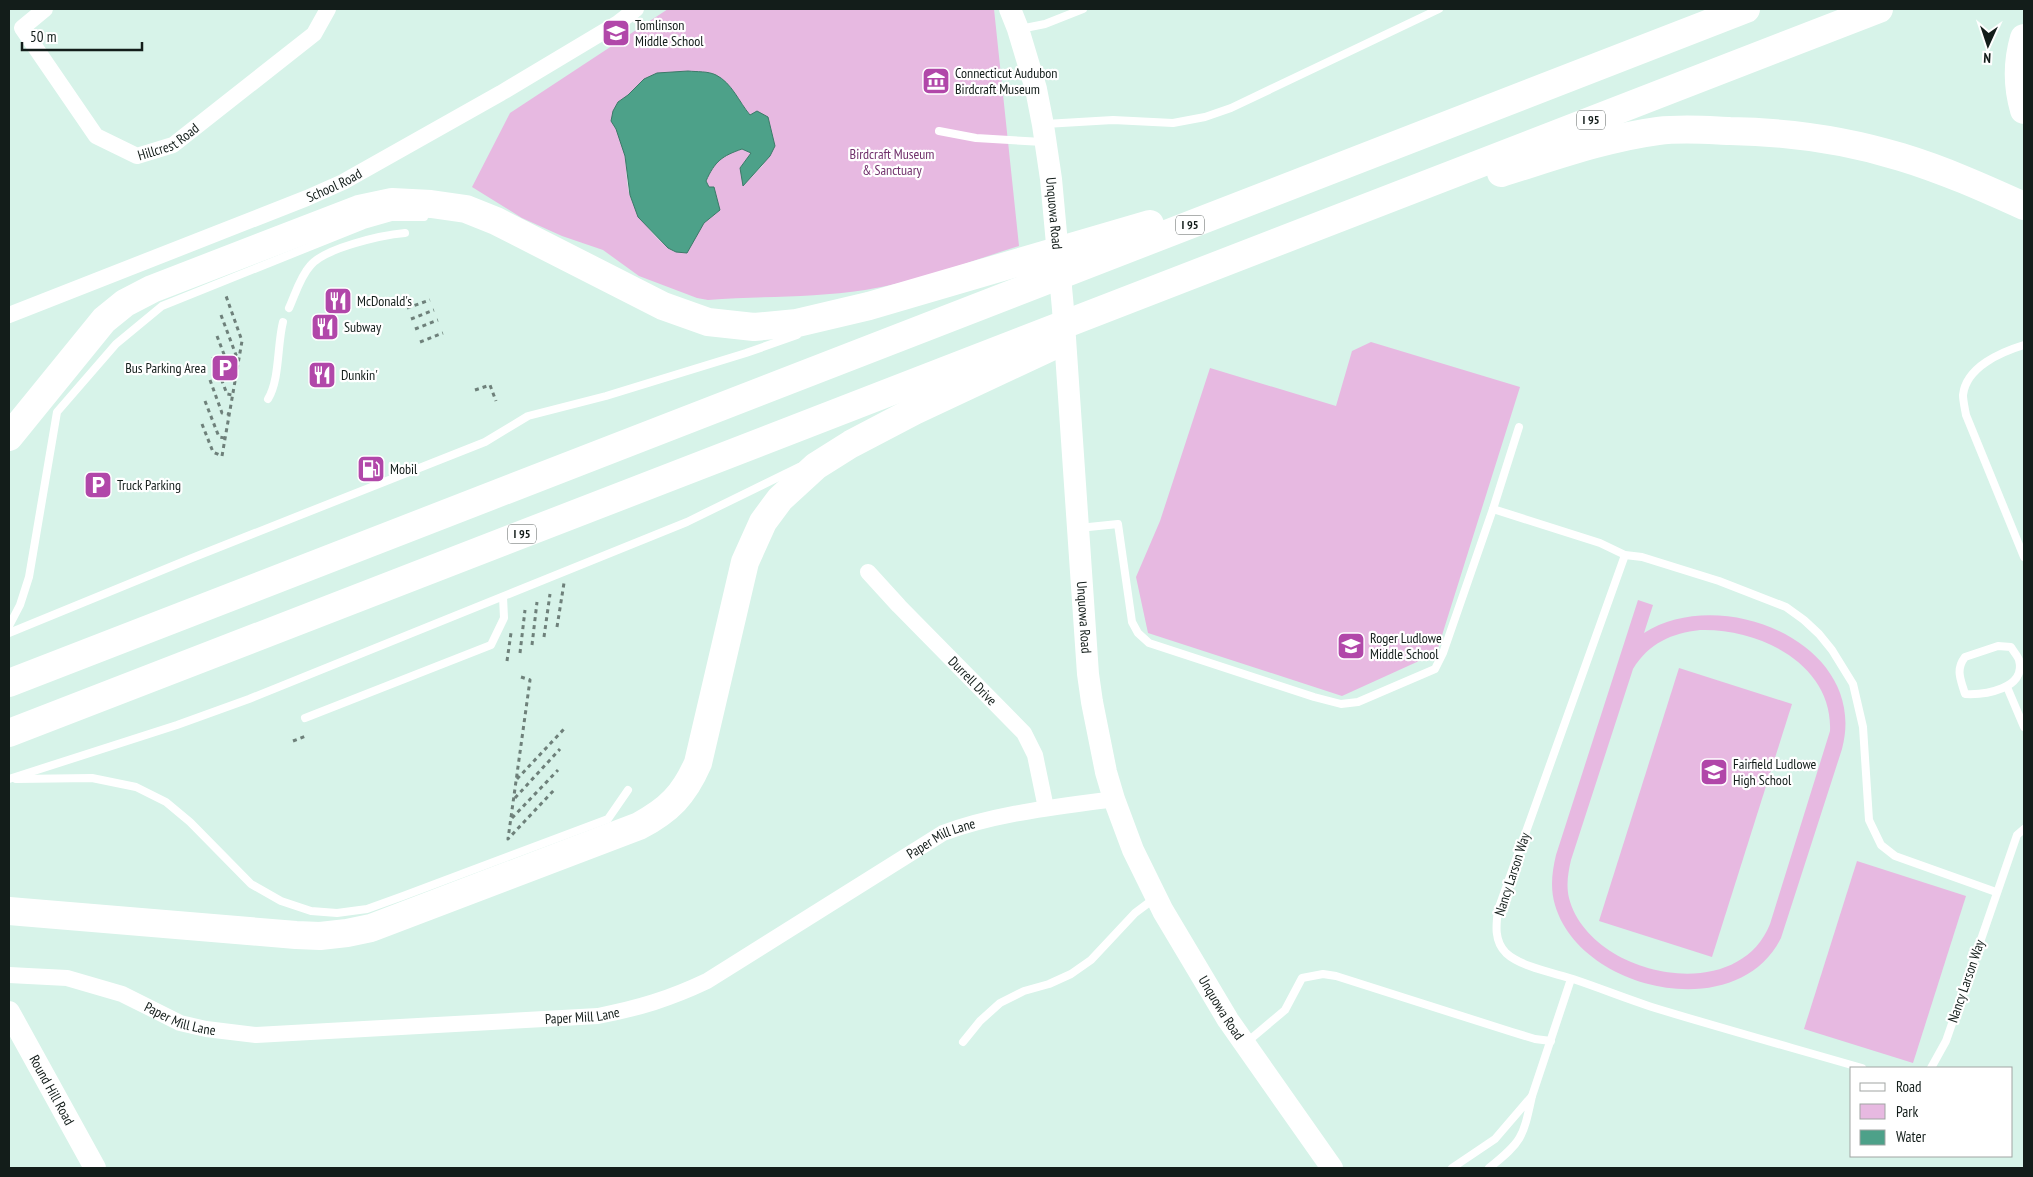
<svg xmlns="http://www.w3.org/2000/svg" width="2033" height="1177" viewBox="0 0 2033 1177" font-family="'PT Sans Narrow',sans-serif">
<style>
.green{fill:#e7b9e1;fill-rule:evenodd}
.water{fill:#4da189;stroke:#3c7968}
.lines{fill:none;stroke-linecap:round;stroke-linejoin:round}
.path{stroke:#6e807a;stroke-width:3;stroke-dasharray:4 4;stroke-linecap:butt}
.lane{stroke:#fff;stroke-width:8}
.street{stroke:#fff;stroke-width:16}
.secondary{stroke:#fff;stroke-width:22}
.highway{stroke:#fff;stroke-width:28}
.labels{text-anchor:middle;stroke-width:4.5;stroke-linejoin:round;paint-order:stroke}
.shield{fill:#fff;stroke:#5a615f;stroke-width:1}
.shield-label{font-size:12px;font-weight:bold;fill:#131d1a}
.poi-label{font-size:14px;fill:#131d1a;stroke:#fff;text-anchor:start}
.street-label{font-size:14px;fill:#131d1a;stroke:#fff}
.park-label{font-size:14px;fill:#71316c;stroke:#fff}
</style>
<rect width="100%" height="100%" fill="#d7f3e9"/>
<g class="green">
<path d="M668,9H994L1019,246C968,262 917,282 865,290C813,298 760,296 708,300L697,298L639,276L603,250L562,236L522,218L472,187L510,113ZM688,71C697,72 709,71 716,75C732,83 739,102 750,115L768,117L775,146L762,166L744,185L740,168L751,153L742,149C722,156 715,161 706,181L720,210L704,223L676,252C656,242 639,218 630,196C626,184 627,170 625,157C624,145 618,131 611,121L618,102L628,95L644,79Z"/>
<path d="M1371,342L1520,387L1438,648L1430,656L1342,696L1148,633L1136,577L1160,521L1210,368L1336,406L1352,351Z"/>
<path d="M1638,600L1653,605L1644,633C1722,583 1870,644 1842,749L1781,938C1737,1026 1580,991 1555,905C1550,888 1552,872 1556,855ZM1700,630C1759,628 1833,664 1830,731L1770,924C1737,1008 1589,976 1569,898C1566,885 1568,873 1571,860L1633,669C1649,643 1672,633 1700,630Z"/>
<path d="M1679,668L1792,704L1712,957L1599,921Z"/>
<path d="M1857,861L1966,896L1913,1063L1804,1029Z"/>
</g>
<path class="water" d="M688,71C697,72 708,71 716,75C732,83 739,102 750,115L757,111L768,117L775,146L770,156L743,186L740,168L751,153L742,149C722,156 715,161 706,181L709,187H714L720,210L704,223L687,253L676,252L668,248L638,217L630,195L625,156L616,129L611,121L613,111L618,102L628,95L644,79L657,73Z"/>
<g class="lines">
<g class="path">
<path d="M407,308L430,300"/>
<path d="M221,315L236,355L239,356"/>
<path d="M411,319L434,310"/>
<path d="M415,329L438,320"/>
<path d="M217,336L230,370L236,371"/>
<path d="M420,342L443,333"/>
<path d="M213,357L227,394L232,395"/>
<path d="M210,380L222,413L229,414"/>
<path d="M475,390L490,385L496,401"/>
<path d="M205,401L219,437L225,438"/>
<path d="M202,424L213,452L222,456L242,341L225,293"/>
<path d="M557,627L564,583"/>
<path d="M544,637L550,594"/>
<path d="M532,645L537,602"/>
<path d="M520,653L525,610"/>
<path d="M507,661L511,633"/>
<path d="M521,677L530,680L508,839L555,789"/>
<path d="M293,741L306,736"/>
<path d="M517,779L564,729"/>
<path d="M515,798L560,749"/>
<path d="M512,818L558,770"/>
</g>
<g class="lane">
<path d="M1020,29L1045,24L1083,9"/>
<path d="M1045,124L1113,120L1173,123L1205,117L1231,108L1439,9"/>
<path d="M939,131L976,138L1043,142"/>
<path d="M289,308C295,295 300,277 310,266C324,248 382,235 405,233"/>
<path d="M2024,345C2001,352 1966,367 1963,395C1963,401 1965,409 1966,415L2024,557"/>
<path d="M268,399C280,379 277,345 283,322"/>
<path d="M1493,509L1519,427"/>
<path d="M1079,528L1118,524L1132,622L1138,633L1149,643L1314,697L1341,704L1358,702L1435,669L1443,653L1493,509L1600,543L1625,555L1642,557L1719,581L1786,607L1804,620L1819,634L1832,650L1853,684L1863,727L1869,820L1881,845L1895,856L1996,892"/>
<path d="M1625,555L1498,910C1496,925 1494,941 1506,953C1521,967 1554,973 1573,979C1600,988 1627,999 1655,1008C1724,1029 1793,1048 1862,1068"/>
<path d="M9,626L20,605L29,577L57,412L116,344L162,306L364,225L392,217H424"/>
<path d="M9,633L192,558L485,442L528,416L606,396L746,353L797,335"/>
<path d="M1998,646L2011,647C2013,651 2018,656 2019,660C2027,689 1984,695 1965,694C1961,680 1955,670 1965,657Z"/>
<path d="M2007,687L2024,727"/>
<path d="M305,718L491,645L504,618L503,597"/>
<path d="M9,779L177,725L249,699L687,522L799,467"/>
<path d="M16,779L92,778L136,787L166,802L190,822L251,884L281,901L311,911L337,913L367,909L403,896L608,819L628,790"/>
<path d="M963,1042L980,1021L1000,1003L1024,991L1049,984L1071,974L1091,960L1135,913L1155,898"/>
<path d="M1247,1042L1285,1010L1302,978L1323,974L1336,976L1512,1032L1535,1039L1551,1041"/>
<path d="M1931,1068L1946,1041L2017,835L2024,829"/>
<path d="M1532,1096L1571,979"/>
<path d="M1452,1168L1495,1139L1532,1096C1523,1137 1523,1141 1489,1168"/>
</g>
<g class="street">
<path id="s1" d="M45,9L22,28L96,136L137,156L173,145L314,34L328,9"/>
<path id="s2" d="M9,315L307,198L343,182L501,93L618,23L636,9"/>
<path id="s3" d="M868,572L899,606L1024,733L1035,755L1046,808"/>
<path id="s4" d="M9,975L67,978L122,994L180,1023L206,1029L256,1035L598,1016C639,1008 669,999 707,981L943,833C997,813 1057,807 1114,799"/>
</g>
<g class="secondary">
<path id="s5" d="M1010,9L1018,29L1036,89L1043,125L1051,179L1063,309L1088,674L1092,702L1106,772L1114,799L1133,850L1163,911L1228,1020L1332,1168"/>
<path id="s6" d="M9,1012L95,1168"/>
</g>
<g class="highway">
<path d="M2024,38C2017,62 2017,86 2024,110"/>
<path d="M1501,173C1553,157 1605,138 1658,131C1682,128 1706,130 1730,131C1788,132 1846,140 1901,157C1944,170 1984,188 2024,206"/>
<path d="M9,437L104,320L125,303L152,289L359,209L392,202L431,204L466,209L496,221L663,306L708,322L754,327L797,323L869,306L1150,224"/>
<path d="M9,683L1746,9"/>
<path d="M9,733L1879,9"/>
<path d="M9,911L296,935L320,936L347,933L371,928L639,826C669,810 684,795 698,763L745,562L763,522L780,499L816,466L851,444L914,411L1055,345"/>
</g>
</g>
<defs>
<symbol id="school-square" viewBox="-11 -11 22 22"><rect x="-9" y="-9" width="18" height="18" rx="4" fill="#b147a9" stroke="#fff"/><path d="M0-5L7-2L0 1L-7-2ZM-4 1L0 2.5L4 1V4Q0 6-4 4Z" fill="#fff"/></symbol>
<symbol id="museum-square" viewBox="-11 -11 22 22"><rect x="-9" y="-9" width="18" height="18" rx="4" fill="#b147a9" stroke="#fff"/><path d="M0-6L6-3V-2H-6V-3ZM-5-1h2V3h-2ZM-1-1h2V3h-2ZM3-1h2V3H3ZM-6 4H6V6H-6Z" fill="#fff"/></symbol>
<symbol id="restaurant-square" viewBox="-11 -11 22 22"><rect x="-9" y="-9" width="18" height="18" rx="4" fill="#b147a9" stroke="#fff"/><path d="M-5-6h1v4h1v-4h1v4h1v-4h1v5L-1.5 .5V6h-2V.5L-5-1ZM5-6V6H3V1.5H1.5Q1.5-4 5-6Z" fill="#fff"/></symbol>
<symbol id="parking-square" viewBox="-11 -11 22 22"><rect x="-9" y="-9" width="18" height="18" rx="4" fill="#b147a9" stroke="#fff"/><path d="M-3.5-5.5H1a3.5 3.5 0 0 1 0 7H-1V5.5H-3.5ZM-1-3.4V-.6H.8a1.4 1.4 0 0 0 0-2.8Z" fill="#fff"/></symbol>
<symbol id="fuel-square" viewBox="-11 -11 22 22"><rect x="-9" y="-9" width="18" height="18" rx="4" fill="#b147a9" stroke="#fff"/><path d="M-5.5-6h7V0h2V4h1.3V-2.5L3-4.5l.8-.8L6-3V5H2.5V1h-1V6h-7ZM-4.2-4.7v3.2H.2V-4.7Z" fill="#fff"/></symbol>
</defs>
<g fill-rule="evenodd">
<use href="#school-square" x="600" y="17" width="32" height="32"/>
<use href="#museum-square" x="920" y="65" width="32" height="32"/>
<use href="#restaurant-square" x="322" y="285" width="32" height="32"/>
<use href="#restaurant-square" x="309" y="311" width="32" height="32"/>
<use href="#parking-square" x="209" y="352" width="32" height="32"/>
<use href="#restaurant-square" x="306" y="359" width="32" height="32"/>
<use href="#fuel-square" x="355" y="453" width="32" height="32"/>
<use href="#parking-square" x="82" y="469" width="32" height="32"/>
<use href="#school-square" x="1335" y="630" width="32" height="32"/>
<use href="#school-square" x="1698" y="756" width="32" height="32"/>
</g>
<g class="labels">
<g class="shield">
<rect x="1577" y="110.5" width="28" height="19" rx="4"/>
<rect x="1176" y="215.5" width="28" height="19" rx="4"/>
<rect x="508" y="524.5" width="28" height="19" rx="4"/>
</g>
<g class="shield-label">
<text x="1591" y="124">I 95</text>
<text x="1190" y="229">I 95</text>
<text x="522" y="538">I 95</text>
</g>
<g class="poi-label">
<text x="635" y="30">Tomlinson<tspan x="635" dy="16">Middle School</tspan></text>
<text x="955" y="78">Connecticut Audubon<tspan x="955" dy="16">Birdcraft Museum</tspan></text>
<text x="357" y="306">McDonald's</text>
<text x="344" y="332">Subway</text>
<text x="206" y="373" text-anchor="end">Bus Parking Area</text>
<text x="341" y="380">Dunkin'</text>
<text x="390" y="474">Mobil</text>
<text x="117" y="490">Truck Parking</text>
<text x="1370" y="643">Roger Ludlowe<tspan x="1370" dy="16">Middle School</tspan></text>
<text x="1733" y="769">Fairfield Ludlowe<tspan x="1733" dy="16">High School</tspan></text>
</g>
<g class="street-label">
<text dy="5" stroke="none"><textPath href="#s1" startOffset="241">Hillcrest Road</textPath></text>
<text dy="5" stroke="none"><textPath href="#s2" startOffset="350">School Road</textPath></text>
<text dy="5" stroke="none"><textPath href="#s5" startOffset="210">Unquowa Road</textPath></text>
<text dy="5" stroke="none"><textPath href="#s5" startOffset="615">Unquowa Road</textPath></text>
<text dy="5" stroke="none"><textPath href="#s3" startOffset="151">Durrell Drive</textPath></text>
<text dy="5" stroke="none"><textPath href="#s4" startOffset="989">Paper Mill Lane</textPath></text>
<text transform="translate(1512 874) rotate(-72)" y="5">Nancy Larson Way</text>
<text transform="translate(1966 981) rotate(-71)" y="5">Nancy Larson Way</text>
<text dy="5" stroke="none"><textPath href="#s5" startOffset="1035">Unquowa Road</textPath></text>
<text dy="5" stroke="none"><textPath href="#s4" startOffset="584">Paper Mill Lane</textPath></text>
<text dy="5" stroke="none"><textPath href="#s4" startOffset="179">Paper Mill Lane</textPath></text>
<text dy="5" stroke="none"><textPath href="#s6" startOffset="89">Round Hill Road</textPath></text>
</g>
<g class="park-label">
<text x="892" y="159">Birdcraft Museum<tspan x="892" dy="16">&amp; Sanctuary</tspan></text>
</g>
</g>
<rect width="2033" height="1177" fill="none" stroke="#131d1a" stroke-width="20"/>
<rect x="1850" y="1067" width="162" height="90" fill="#ffffff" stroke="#a1a5a3"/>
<rect x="1860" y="1083" width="25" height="8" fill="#ffffff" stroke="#a1a5a3"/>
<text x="1896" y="1092" font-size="15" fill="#131d1a">Road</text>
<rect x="1860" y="1104" width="25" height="15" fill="#e7b9e1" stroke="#a1a5a3"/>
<text x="1896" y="1117" font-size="15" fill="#131d1a">Park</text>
<rect x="1860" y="1130" width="25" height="15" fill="#4da189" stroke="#a1a5a3"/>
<text x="1896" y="1142" font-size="15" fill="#131d1a">Water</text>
<g transform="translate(1988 45) rotate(183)" stroke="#ffffff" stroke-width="4" paint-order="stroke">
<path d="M0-4L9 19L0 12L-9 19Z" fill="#131d1a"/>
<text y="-8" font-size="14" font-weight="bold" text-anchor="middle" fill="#131d1a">N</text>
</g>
<path d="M22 42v8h120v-8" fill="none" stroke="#131d1a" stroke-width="2.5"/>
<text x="30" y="42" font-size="15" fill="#131d1a" stroke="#ffffff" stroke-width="4" paint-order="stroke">50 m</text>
</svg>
